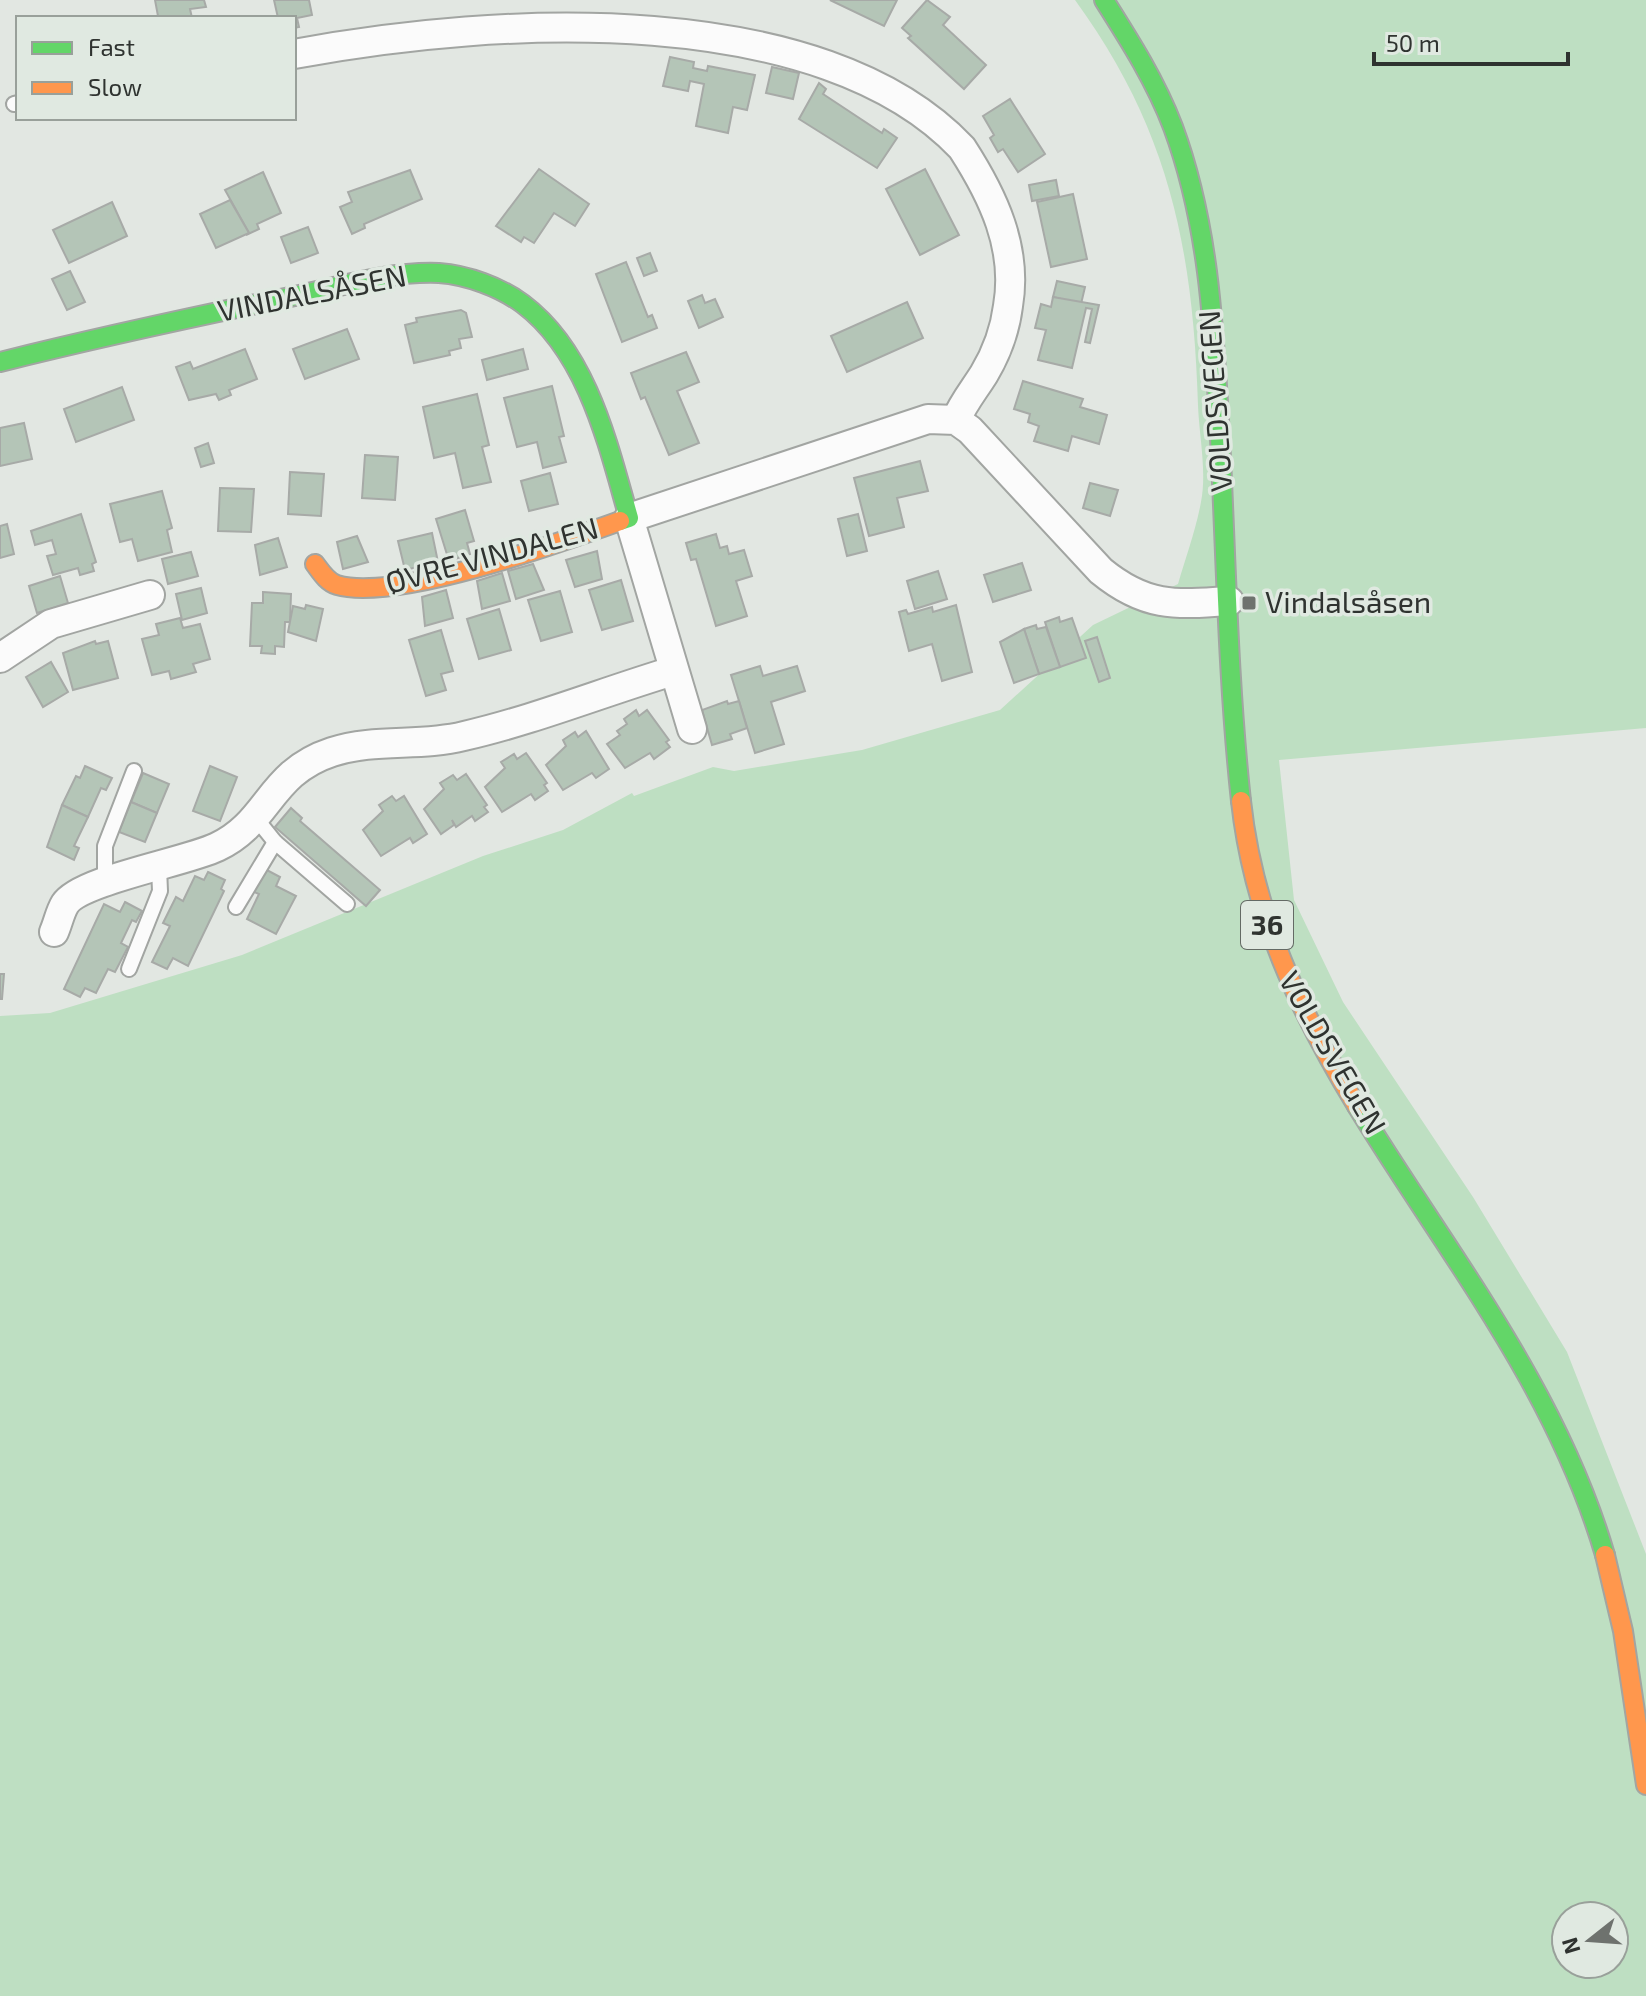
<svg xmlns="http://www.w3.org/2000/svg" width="1646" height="1996" viewBox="0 0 1646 1996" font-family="'Exo 2',sans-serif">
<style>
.green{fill:#bedfc2;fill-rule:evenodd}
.building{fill:#b4c5b7;stroke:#a7aaa7;stroke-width:2}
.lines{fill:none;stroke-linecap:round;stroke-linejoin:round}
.lane-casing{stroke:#a2a5a2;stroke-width:18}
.street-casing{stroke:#a2a5a2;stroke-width:32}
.fast-casing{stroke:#a2a5a2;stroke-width:22}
.slow-casing{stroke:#a2a5a2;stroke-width:22}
.lane{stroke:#fbfbfb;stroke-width:14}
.street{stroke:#fbfbfb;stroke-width:28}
.fast{stroke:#63d668;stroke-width:18}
.slow{stroke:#ff974d;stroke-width:18}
.poi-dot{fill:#6e726e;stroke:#e0e9e1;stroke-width:3}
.labels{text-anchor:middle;stroke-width:7;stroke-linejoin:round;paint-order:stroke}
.shield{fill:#e0e9e1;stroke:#646a65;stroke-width:2}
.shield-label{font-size:28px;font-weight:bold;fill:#2f3330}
.street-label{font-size:30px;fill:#2f3330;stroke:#e0e9e1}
.poi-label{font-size:30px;fill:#2f3330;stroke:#e0e9e1;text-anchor:start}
</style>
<rect width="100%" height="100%" fill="#e2e7e2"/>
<path class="green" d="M1075,0H1646V728L1279,760L1294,900L1343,1002L1473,1197L1567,1352L1646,1554V1996H0V1016L50,1013L242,955L483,856L563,830L632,793L634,796L713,767L734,771L862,750L1000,710L1093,625L1178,584C1186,557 1196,529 1201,502C1207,472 1199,435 1198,405C1193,248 1169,129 1075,0ZM1566,1916H1614V1964H1566Z"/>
<g class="building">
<path d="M155,0H204L206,7L190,9L192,18H162L158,16Z"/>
<path d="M274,0H309L312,15L297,18L299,27L294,28V18H278Z"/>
<path d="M830,0H897L884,26Z"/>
<path d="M927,0L950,17L943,25L986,65L964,89L908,38L911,36L902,28Z"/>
<path d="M670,57L694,62L693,68L707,71L708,66L755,75L747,110L733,107L728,133L696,126L704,84L690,81L688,91L663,86Z"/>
<path d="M772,67L799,73L793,99L766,93Z"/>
<path d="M819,83L826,89L823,94L882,133L884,129L897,138L877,168L799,119Z"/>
<path d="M1010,99L1045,154L1018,172L1003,149L998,152L990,138L994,135L983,116Z"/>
<path d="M539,169L589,204L575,226L554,213L534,243L524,237L521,242L496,226Z"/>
<path d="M925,169L959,235L920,255L886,189Z"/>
<path d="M410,170L422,199L364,224L365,228L352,234L340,207L352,202L348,192Z"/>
<path d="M263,172L281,213L257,224L259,229L246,235L249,233L225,190Z"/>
<path d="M1056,180L1059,196L1032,201L1029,185Z"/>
<path d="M1073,194L1087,259L1051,267L1037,202Z"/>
<path d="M230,200L249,233L216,248L200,214Z"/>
<path d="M112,202L127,236L69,263L53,230Z"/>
<path d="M308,227L318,253L291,263L281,237Z"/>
<path d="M650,253L657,271L644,276L637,258Z"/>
<path d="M626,262L648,317L652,315L657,328L622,342L596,274Z"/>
<path d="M70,271L85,302L67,310L52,279Z"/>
<path d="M1057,281L1085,287L1081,304L1053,297Z"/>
<path d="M702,295L705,303L715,299L723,317L699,328L688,301Z"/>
<path d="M1053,297L1099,305L1090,343L1085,342L1092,309L1086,308L1072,368L1038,360L1046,330L1035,328L1041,304L1051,307Z"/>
<path d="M907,302L923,338L847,372L831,336Z"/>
<path d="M461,310L466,313L472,337L459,339L461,348L449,351L450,355L414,363L405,325L417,322L416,318Z"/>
<path d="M347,329L359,359L305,379L293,349Z"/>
<path d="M245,349L257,379L229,390L231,395L219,400L216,394L189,400L176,367L190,362L193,369Z"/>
<path d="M523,349L528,369L487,380L482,360Z"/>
<path d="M686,352L699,382L677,391L699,443L669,455L645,397L641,399L631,373Z"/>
<path d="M1023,381L1083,399L1080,407L1107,415L1099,444L1072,436L1068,451L1034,441L1039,426L1028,422L1030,414L1014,409Z"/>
<path d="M552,386L564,436L559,437L566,462L543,468L537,442L517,447L504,398Z"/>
<path d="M122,387L134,420L76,442L64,409Z"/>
<path d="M477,394L489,445L482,447L491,482L463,488L455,453L434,458L423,407Z"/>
<path d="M24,423L32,459L0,466V428Z"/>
<path d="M208,443L214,463L201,467L195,448Z"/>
<path d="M365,455L398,457L395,500L362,498Z"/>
<path d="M920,461L928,491L897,498L904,527L869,536L854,478Z"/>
<path d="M290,472L324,474L321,516L288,514Z"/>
<path d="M550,473L558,504L529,511L521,481Z"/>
<path d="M1090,483L1118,490L1110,516L1083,508Z"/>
<path d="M220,488L254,489L251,532L218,531Z"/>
<path d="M162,491L172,528L167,530L172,552L138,561L132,539L120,542L110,504Z"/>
<path d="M465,510L474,541L467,543L470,554L449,561L436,519Z"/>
<path d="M81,514L96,562L92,564L94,571L80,575L78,568L53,575L47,556L56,554L52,540L35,545L31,531Z"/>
<path d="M858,514L867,551L847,556L838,519Z"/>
<path d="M7,524L14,554L0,558V526Z"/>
<path d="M432,533L438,562L405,570L398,541Z"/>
<path d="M716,534L720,548L727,546L729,554L744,550L752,576L736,581L747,616L716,626L696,559L691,560L686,543Z"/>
<path d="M357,536L368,562L343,569L337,542Z"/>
<path d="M278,538L287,567L260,575L255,545Z"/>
<path d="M597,551L602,579L575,587L566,560Z"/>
<path d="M191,552L198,576L168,584L162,559Z"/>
<path d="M1022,563L1031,590L993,602L984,575Z"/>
<path d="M533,564L544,590L516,599L508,571Z"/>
<path d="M938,571L947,599L915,609L907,581Z"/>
<path d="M502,573L510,601L482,609L477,581Z"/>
<path d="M60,576L68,603L37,613L29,586Z"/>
<path d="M621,580L633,621L602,630L589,590Z"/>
<path d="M201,588L207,613L182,620L176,594Z"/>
<path d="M446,590L453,618L425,626L422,597Z"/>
<path d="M560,591L572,632L541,641L528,600Z"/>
<path d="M263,592L291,594L290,622H285L284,647L275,646V654L261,653L262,646H250L252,603H263Z"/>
<path d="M306,605L323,609L316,641L288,632L293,606L305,609Z"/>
<path d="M956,605L972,672L942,681L932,644L909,651L899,612L906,610L908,614L932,607L933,612Z"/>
<path d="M499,609L511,650L479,659L467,619Z"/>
<path d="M1059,617L1060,622L1072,618L1086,658L1060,667L1045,622Z"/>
<path d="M180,618L183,628L200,624L210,659L193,664L196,672L171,679L169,671L152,675L142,639L159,635L156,624Z"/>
<path d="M1036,625L1037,629L1046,627L1060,667L1039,674L1024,629Z"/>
<path d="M1024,629L1039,674L1014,683L1000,642Z"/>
<path d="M441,630L453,671L441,674L446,690L426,696L409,640Z"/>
<path d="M1097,637L1110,678L1099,682L1085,641Z"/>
<path d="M95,641L96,644L108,641L118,678L73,690L63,653Z"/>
<path d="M51,662L68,692L43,707L26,677Z"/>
<path d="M760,666L763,676L797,666L805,691L771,702L784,744L755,753L731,675Z"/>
<path d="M727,701L728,704L739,701L747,728L730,734L732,739L712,745L702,710Z"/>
<path d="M636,710L639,716L647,710L669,740L666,742L670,747L654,759L650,753L625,768L607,744L620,735L617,731L627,724L624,719Z"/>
<path d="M586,731L609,769L596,778L592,773L563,790L546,765L566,746L563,740L575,732L578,737Z"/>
<path d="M526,753L547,783L544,785L548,791L535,800L531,794L502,812L485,787L505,768L501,762L514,754L517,759Z"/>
<path d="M85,766L112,778L106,790L101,788L88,817L62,805L76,776L80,778Z"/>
<path d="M210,766L237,777L220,821L193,811Z"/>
<path d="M143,773L169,784L157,813L131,802Z"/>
<path d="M466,774L487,805L484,807L488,812L475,821L472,816L456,827L452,820L454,825L441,834L424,809L444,789L440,783L453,775L457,780Z"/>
<path d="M392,796L396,801L404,796L427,834L413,843L410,838L381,856L363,830L383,811L379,805Z"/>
<path d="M131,802L157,813L145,842L119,832Z"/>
<path d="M62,805L88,817L74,846L79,848L74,860L47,847Z"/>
<path d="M291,808L302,818L300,821L380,890L366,906L275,827Z"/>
<path d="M263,868L280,877L276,886L296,896L276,934L247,919L259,894L252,891Z"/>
<path d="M208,872L225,880L221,889L224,891L188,966L173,958L167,969L152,962L170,926L163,923L176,897L183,901L195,876L204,880Z"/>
<path d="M125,902L142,911L136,922L132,920L121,943L128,947L115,972L108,969L96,993L85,988L80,997L64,989L104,904L120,912Z"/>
<path d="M0,974H4L2,999H0Z"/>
</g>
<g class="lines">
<defs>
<g id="lane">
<path d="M14,104L18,103"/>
<path d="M255,817L275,842L347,904"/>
<path d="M105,882V846L134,771"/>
<path d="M236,907L275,842"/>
<path d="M129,969L160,891L159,868"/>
</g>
<g id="street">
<path d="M294,54C501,15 822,0 962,148C993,196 1018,248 1008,306C1005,330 996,354 984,374C974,390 963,403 956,420"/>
<path d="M0,658L51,624L150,595"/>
<path d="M692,729L629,518L928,419L956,420L970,430L1101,571C1145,607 1174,605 1229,601"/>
<path d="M54,932C58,923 60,912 65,904C80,880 186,862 217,847C270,822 268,773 332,752C375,738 420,747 464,736C534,720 603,692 673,671"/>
</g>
<g id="fast">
<path d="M1104,0C1130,41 1156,82 1173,127C1210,227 1214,333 1220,438C1226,558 1228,681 1241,801"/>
<path d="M0,362C96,338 193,317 290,297C338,287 389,271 439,273C467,275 500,287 523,304C588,353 608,445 629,518L620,521"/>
<path d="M1357,1106C1447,1253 1556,1387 1605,1555"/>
</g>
<g id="slow">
<path d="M315,564C321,572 327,582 337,585C395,602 559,543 620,521"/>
<path d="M1241,801C1253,913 1299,1011 1357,1106"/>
<path d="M1605,1555L1623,1631L1646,1785"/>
</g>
</defs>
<use href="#lane" class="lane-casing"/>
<use href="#street" class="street-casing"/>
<use href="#fast" class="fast-casing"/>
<use href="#slow" class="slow-casing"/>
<use href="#lane" class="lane"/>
<use href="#street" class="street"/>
<use href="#fast" class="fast"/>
<use href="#slow" class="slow"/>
</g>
<rect class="poi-dot" x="1241" y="595" width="16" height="16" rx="4"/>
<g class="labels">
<rect class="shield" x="1241" y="901" width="52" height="48" rx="6"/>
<g class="shield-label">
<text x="1267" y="935">36</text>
</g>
<g class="street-label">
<text transform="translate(312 294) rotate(-11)" y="10">VINDALSÅSEN</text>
<text transform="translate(1216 401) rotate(-94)" y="10">VOLDSVEGEN</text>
<text transform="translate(492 556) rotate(-15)" y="10">ØVRE VINDALEN</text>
<text transform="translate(1332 1053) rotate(60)" y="10">VOLDSVEGEN</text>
</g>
<g class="poi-label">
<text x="1265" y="613">Vindalsåsen</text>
</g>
</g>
<rect x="16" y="16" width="280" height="104" fill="#e0e9e1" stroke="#99a09a" stroke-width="2"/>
<rect x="32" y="42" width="40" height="12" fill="#63d668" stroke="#99a09a" stroke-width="2"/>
<text x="88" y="56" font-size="24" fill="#2f3330">Fast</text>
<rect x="32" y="82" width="40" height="12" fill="#ff974d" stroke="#99a09a" stroke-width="2"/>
<text x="88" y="96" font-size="24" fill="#2f3330">Slow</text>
<g transform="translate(1590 1940) rotate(253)"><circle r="38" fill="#e0e9e1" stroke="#99a09a" stroke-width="2"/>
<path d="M0-6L14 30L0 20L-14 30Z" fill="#6e726e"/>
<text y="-12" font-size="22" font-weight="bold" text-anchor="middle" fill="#2f3330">N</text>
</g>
<path d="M1374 52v12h194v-12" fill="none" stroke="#2f3330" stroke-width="4"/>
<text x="1386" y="52" font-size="24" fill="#2f3330" stroke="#e0e9e1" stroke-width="6" paint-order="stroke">50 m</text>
</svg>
